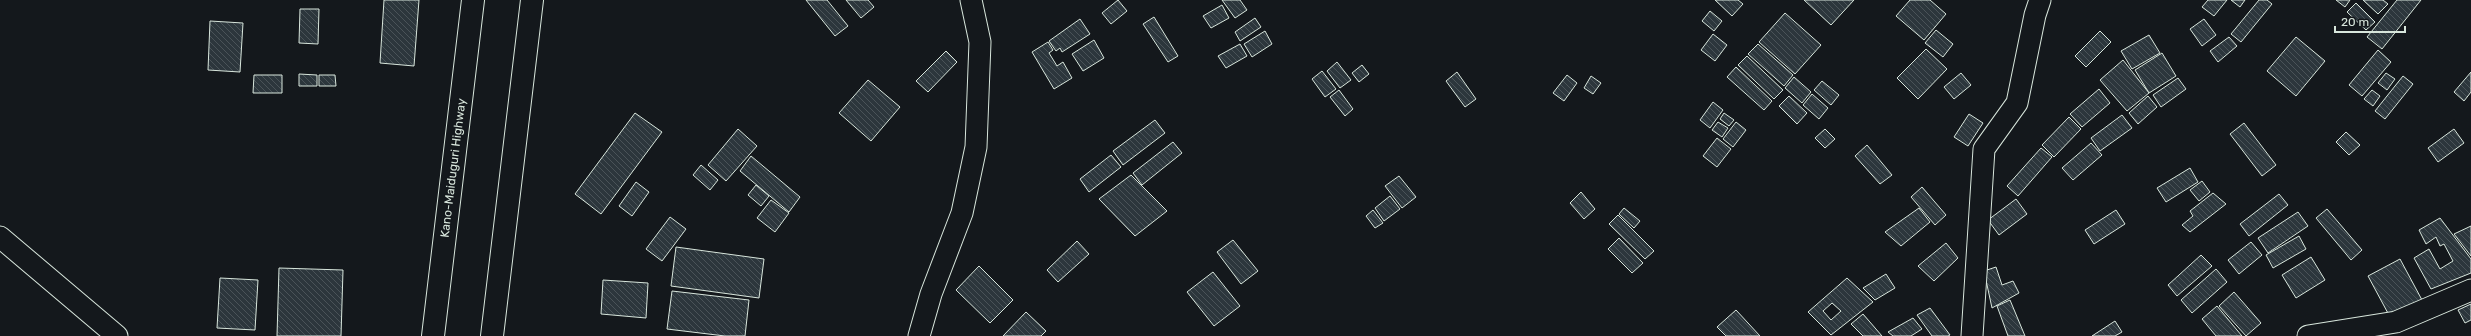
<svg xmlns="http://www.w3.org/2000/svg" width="2471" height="336" viewBox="0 0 2471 336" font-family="Rubik,sans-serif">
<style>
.building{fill:url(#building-back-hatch);stroke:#d8e6dc;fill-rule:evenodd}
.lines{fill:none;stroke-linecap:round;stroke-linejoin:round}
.minor-casing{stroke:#d8e6dc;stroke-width:23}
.trunk-casing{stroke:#d8e6dc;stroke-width:24}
.minor{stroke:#14181c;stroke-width:21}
.trunk{stroke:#14181c;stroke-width:22}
.labels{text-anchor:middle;stroke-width:3;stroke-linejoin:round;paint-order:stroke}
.street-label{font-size:12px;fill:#d8e6dc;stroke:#14181c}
</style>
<defs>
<pattern id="building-back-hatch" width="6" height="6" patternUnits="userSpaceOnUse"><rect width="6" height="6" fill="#2c363c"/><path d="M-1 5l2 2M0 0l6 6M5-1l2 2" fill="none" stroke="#4a5358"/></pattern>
</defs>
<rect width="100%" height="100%" fill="#14181c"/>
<g class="building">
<path d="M384,0H419L414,66L380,63Z"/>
<path d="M806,0H827L848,26L835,36Z"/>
<path d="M846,0H868L874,7L861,18Z"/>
<path d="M1118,0L1127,11L1111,24L1102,13Z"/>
<path d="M1222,0H1240L1247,10L1235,18Z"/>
<path d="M1715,0H1738L1743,4L1732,16Z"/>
<path d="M1804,0H1854L1831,25Z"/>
<path d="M1910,0H1930L1946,14L1924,40L1896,16Z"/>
<path d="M2208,0H2227L2214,16L2202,7Z"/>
<path d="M2231,0H2245L2240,7Z"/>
<path d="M2259,0H2267L2272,4L2241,42L2231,34Z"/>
<path d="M2336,0H2350L2345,7Z"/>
<path d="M2363,0H2383L2388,4L2378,14Z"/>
<path d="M2397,0H2421L2382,49L2367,37Z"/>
<path d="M2356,3L2375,22L2366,30L2347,12Z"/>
<path d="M1222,5L1229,18L1211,28L1203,16Z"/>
<path d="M300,9H319L318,44L299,43Z"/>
<path d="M1710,11L1722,21L1714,31L1702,21Z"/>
<path d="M1785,13L1821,45L1795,74L1759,42Z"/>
<path d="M1154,17L1178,56L1168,62L1143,24Z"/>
<path d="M1255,18L1261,27L1240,41L1235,32Z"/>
<path d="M1080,19L1090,34L1062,52L1060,48L1056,51L1049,41Z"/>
<path d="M2204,19L2216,35L2202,46L2190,29Z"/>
<path d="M210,21L243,23L240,72L208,70Z"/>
<path d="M1936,30L1953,44L1943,57L1925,43Z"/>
<path d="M1265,31L1272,44L1252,57L1244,44Z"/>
<path d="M2100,31L2111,42L2086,67L2075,56Z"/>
<path d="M1713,34L1727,45L1715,61L1701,50Z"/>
<path d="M2149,35L2160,53L2132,69L2121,51Z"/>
<path d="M2229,37L2237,46L2218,62L2210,51Z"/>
<path d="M2296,37L2325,61L2296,96L2267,71Z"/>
<path d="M1094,40L1104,58L1083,71L1072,54Z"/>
<path d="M1048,42L1053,50L1049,53L1057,66L1063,62L1072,78L1054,89L1032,52Z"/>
<path d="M1240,44L1247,56L1226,68L1218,56Z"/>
<path d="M1758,44L1793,75L1784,86L1748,54Z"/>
<path d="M1926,49L1947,69L1918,99L1897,78Z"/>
<path d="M2378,50L2391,62L2362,96L2349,85Z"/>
<path d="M946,51L957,62L928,92L916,81Z"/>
<path d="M2162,53L2176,76L2149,93L2135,70Z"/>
<path d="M1747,56L1783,90L1774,99L1738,65Z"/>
<path d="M2123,60L2149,93L2127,111L2100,80Z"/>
<path d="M1337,62L1351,80L1340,88L1327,71Z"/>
<path d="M1362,65L1369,74L1359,82L1352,73Z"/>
<path d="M1736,67L1772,101L1764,110L1727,77Z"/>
<path d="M1322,71L1336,89L1325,97L1312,79Z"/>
<path d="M1457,72L1476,99L1465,107L1446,81Z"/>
<path d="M2471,72V92L2464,101L2454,92Z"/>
<path d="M1961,73L1971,85L1954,99L1944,87Z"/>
<path d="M2386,73L2395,79L2387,90L2378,83Z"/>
<path d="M299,74L317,75V86H299Z"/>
<path d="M254,75H282V93H253Z"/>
<path d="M319,75H335L336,86H319Z"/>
<path d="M1567,75L1577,83L1564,101L1553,93Z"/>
<path d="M1591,76L1601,83L1593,94L1584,88Z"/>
<path d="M2403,76L2413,84L2385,119L2375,111Z"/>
<path d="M1794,77L1811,92L1802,103L1785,88Z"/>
<path d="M2178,78L2186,89L2161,107L2153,95Z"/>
<path d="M868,80L900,107L871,141L839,113Z"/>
<path d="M1822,81L1839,95L1831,105L1814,90Z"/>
<path d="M2099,89L2110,103L2082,127L2070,114Z"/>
<path d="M1339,90L1353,109L1345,116L1330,97Z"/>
<path d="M2372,90L2380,96L2373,106L2364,99Z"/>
<path d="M1812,94L1828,108L1819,119L1803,105Z"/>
<path d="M1789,96L1807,113L1797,124L1779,106Z"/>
<path d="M2148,96L2157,107L2138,124L2129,113Z"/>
<path d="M1713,102L1723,110L1710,128L1700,120Z"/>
<path d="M635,113L662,132L601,214L575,194Z"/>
<path d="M1724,113L1734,120L1729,126L1720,119Z"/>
<path d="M1969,114L1983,123L1968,146L1954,137Z"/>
<path d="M2122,115L2132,128L2100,151L2091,138Z"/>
<path d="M2069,117L2081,129L2054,157L2042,145Z"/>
<path d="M1155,120L1165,133L1123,165L1113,151Z"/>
<path d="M1718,122L1728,128L1722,137L1712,130Z"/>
<path d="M1736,122L1746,130L1733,147L1723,139Z"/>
<path d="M2244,123L2276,165L2262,176L2230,134Z"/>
<path d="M738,129L757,146L726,181L708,165Z"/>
<path d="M1825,129L1835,139L1825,148L1815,138Z"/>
<path d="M2454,129L2464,143L2438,162L2428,148Z"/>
<path d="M2346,132L2360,145L2349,155L2336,142Z"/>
<path d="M1717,138L1731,149L1717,167L1703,156Z"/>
<path d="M1173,142L1182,153L1142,185L1133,173Z"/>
<path d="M2091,143L2102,155L2073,180L2062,168Z"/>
<path d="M1867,145L1892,175L1880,184L1855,156Z"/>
<path d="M2041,148L2052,157L2018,196L2007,186Z"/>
<path d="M1111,155L1121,167L1089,192L1080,179Z"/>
<path d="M751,156L800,197L789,212L740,171Z"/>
<path d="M701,165L718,180L710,190L693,175Z"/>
<path d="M2190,168L2198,182L2166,202L2157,188Z"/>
<path d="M1131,175L1167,211L1135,236L1099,199Z"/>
<path d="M1399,176L1416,197L1402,208L1385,186Z"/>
<path d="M2202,181L2210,192L2199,201L2190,190Z"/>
<path d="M636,182L649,192L632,216L619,206Z"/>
<path d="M756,185L769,196L761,206L748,195Z"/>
<path d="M1922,187L1946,215L1935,225L1911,197Z"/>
<path d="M1581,192L1595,209L1584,219L1570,203Z"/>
<path d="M2213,193L2226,204L2190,232L2182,225L2193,216L2190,211Z"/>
<path d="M2279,194L2288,205L2249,236L2240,224Z"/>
<path d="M1390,196L1400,209L1384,221L1375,208Z"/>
<path d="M2016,199L2027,214L1999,235L1988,220Z"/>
<path d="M771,200L789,213L775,232L757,218Z"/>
<path d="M1624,208L1640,221L1634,228L1619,214Z"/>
<path d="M1919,208L1930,222L1901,246L1885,232Z"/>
<path d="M2327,209L2362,250L2351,260L2316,218Z"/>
<path d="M1373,210L1383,223L1375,228L1366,216Z"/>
<path d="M2116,210L2125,224L2094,244L2085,230Z"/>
<path d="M2298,212L2308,226L2268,253L2258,238Z"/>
<path d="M1618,215L1654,251L1645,259L1609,224Z"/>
<path d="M670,217L686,229L662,261L646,249Z"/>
<path d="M2440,218L2471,259V273L2431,289L2414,258L2429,249L2440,269L2453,261L2444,244L2440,246L2436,237L2426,244L2419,230Z"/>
<path d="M2471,226V256L2454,234Z"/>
<path d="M2299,236L2306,249L2273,268L2266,255Z"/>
<path d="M1619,238L1643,263L1632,273L1608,249Z"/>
<path d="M1233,240L1258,271L1241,284L1217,252Z"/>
<path d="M1077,241L1089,254L1058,282L1047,270Z"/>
<path d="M2251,242L2262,255L2239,274L2228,260Z"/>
<path d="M1946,243L1958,258L1934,281L1918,266Z"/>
<path d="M676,247L764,259L759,298L671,286Z"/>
<path d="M2201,255L2212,266L2177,296L2168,285Z"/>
<path d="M2311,257L2325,280L2296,298L2282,275Z"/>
<path d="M2400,259L2422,300L2390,317L2368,276Z"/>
<path d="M979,266L1013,300L990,323L956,290Z"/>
<path d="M1996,267L2002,285L2013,281L2019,293L1992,308L1984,271Z"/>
<path d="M279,268L343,270L341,336H277Z"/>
<path d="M2216,269L2227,282L2192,313L2181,300Z"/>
<path d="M1213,272L1240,306L1214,326L1187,292Z"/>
<path d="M1886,274L1895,288L1875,300L1863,288Z"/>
<path d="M220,278L258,280L255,330L217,328Z"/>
<path d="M1847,278L1873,302L1831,335L1808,312ZM1832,303L1841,311L1831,320L1823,311Z"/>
<path d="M603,280L648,283L646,318L601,314Z"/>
<path d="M672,291L749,300L745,336H725L667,329Z"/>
<path d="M2234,292L2261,323L2246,336L2219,306Z"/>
<path d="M2010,300L2025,336H2008L1997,306Z"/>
<path d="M2471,304V320L2465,323L2458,310Z"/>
<path d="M2217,306L2242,336H2216L2202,319Z"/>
<path d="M1930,308L1950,335L1948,336H1932L1917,315Z"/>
<path d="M1736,310L1760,336H1726L1717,327Z"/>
<path d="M1026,312L1046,331L1041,336H1003Z"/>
<path d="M1863,314L1882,336H1863L1851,324Z"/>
<path d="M1913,318L1922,329L1911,336H1893L1888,332Z"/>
<path d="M2115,321L2122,332L2115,336H2092Z"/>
</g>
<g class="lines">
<defs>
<g id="minor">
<path d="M0,237L117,336"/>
<path d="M919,336L931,294L962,213L976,147L980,42L971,0"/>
<path d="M1972,336L1984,149L2017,103L2035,15L2040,0"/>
<path d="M2308,336L2396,322L2471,290"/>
</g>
<g id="trunk">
<path d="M433,336L473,0"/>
<path d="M492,336L532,0"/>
</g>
</defs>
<use href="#minor" class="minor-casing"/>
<use href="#trunk" class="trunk-casing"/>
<use href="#minor" class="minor"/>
<use href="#trunk" class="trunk"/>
</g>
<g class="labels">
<g class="street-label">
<text transform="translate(453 168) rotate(-83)" y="4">Kano-Maiduguri Highway</text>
</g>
</g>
<path d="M2335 26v6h70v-6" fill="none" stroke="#d8e6dc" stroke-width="2"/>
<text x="2341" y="26" font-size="12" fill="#d8e6dc" stroke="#14181c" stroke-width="3" paint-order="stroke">20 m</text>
</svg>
